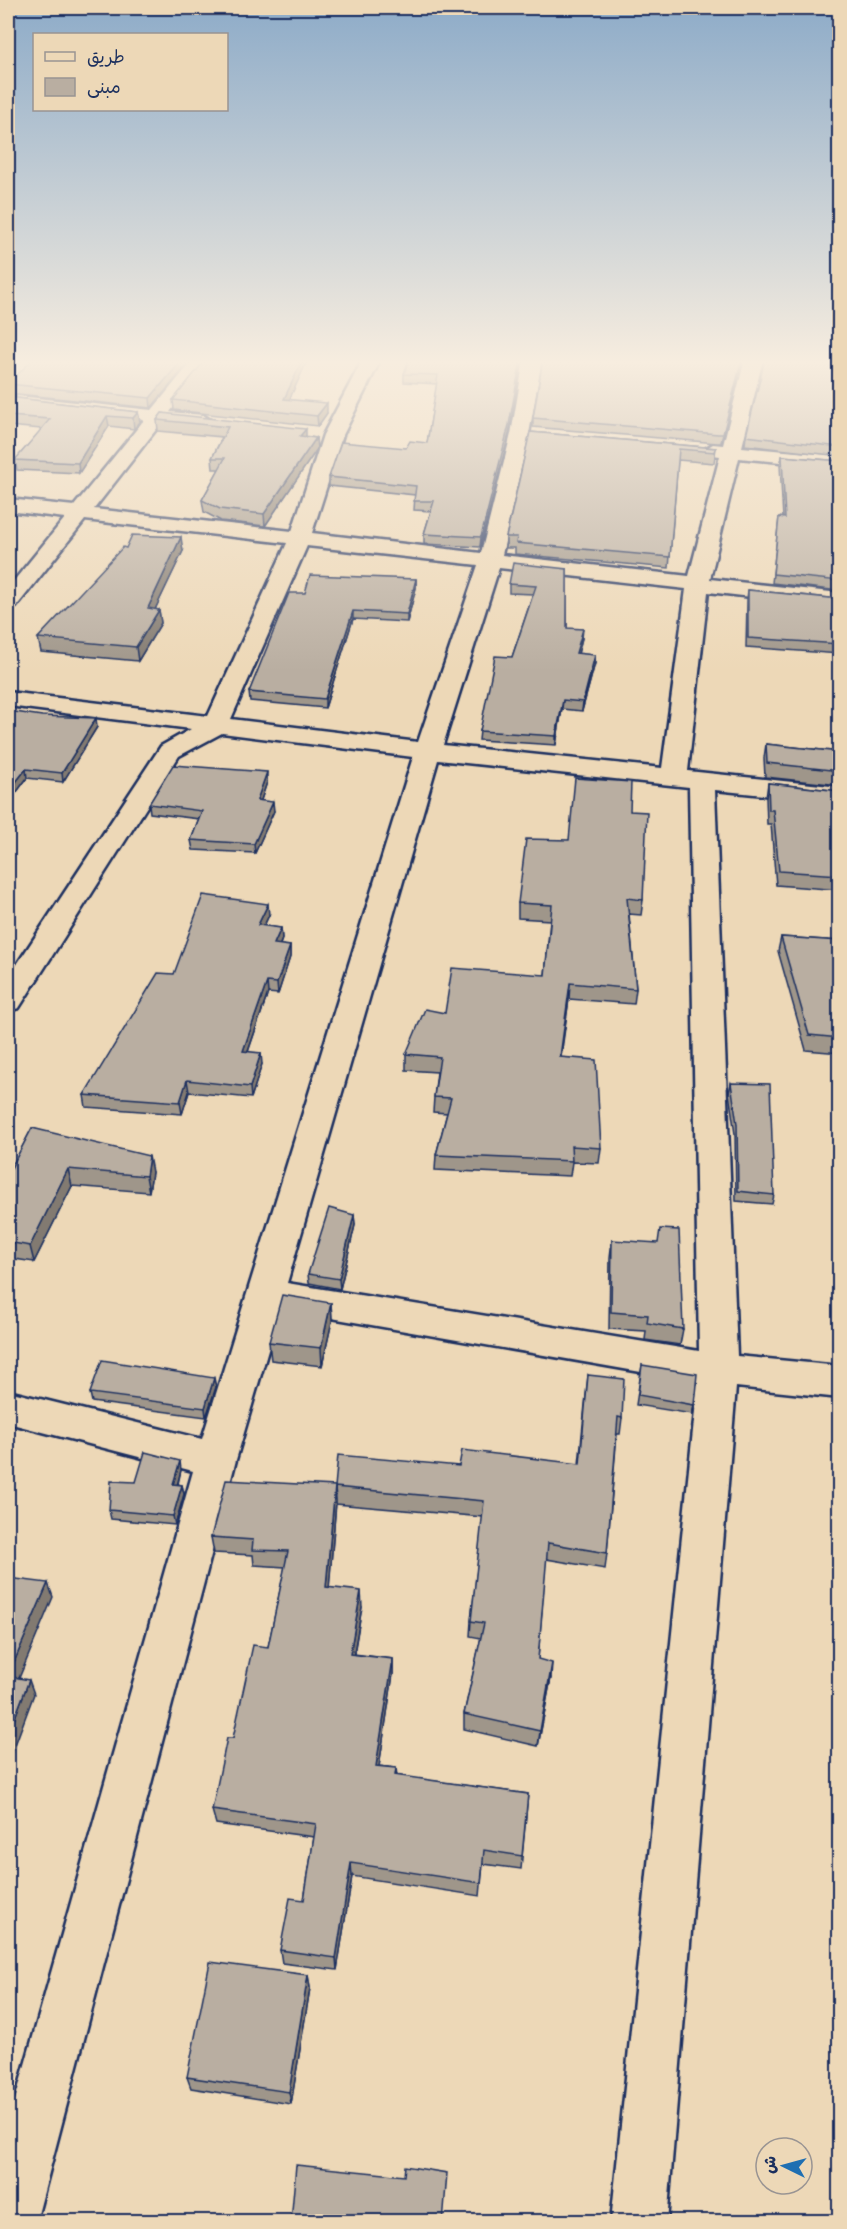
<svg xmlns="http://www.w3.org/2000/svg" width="847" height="2229" viewBox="0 0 847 2229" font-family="Mali,'Playpen Sans Arabic',sans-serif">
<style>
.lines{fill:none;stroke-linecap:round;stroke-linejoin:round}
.minor-casing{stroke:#1b2f5e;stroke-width:5}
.minor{fill:#edd8b7;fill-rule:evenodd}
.wall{fill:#9f968a;stroke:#1b2f5e;stroke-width:1.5}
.shaded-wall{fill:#827a71;stroke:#1b2f5e;stroke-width:1.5}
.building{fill:#b9aea1;stroke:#1b2f5e;stroke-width:1.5}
</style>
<rect width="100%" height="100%" fill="#edd8b7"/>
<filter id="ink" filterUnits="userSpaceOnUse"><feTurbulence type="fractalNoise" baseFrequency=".0167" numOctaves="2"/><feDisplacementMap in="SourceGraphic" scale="12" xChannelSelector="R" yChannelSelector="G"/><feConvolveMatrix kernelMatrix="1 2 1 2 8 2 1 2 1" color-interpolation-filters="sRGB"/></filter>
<g filter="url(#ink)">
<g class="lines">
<defs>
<g id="minor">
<path d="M23,359H42L14,387L8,388V374Z"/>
<path d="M194,359H212L170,412L203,415L212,421L203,427L162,422L94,509L292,531L323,435L363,359H381L343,435L312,533L481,553L511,434L524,359H542L529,434L502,555L689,576L720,456L706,454L703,450L713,444L723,445L745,359H763L742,447L840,456V468L739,458L710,579L840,593V607L708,592L688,771L840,787V803L715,790L737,1356L840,1366V1398L736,1387L667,2222H611L698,1382L280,1309L236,1460L36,2222H8V2125L193,1471L8,1423V1391L202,1439L413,757L222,733L179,756L19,1008L8,1011V978L161,746L191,729L8,706V692L208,716L287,543L85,520L16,607L8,609V588L65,518L8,511V499L74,506L144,420L8,405V395L152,410ZM307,546L478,565L418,742L231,719ZM499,568L686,589L662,768L443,745ZM438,760L689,787L699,1351L287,1283Z"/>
</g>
</defs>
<use href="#minor" class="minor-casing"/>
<use href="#minor" class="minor"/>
</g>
<g class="wall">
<path d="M192,359L151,408L8,393V380Z"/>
<path d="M308,359L289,399L327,413L318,426L174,410L173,400Z"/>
<path d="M409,359H522L509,434L480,547L424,544V534L431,511L414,510L415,495L329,486V477L406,448L427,443L437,384L404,382V374Z"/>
<path d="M543,359H743L721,443H717L533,427V418Z"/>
<path d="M840,359V456L745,445L746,436Z"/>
<path d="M8,397L138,412L140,422L134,429L109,426L79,473L17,470L15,460L42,429L8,426Z"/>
<path d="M162,413L316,438L317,449L265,526L221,521L204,512L202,500L219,469H213L212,458L222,437L158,431L157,420Z"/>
<path d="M530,432L716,448L714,463L678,460L669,568L515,554V548H506V537Z"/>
<path d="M782,456L840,461V591L772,583L779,517L783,518L780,465Z"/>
<path d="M183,551L155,609L159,610L161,623L138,661L41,652L38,638Z"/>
<path d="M567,569V628L582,638L578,653L595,663L582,711L562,709L556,745L479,740L480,731L512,657L533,594L509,593V584Z"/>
<path d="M416,579V588L407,622L353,619L325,708L250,701L249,692L305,593Z"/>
<path d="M748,590L840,599V654L746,647L747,599Z"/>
<path d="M8,711L97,727L63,782L27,778L8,804Z"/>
<path d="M766,744L840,752V785L765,777L764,758Z"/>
<path d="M267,782L261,800L274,811L255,853L193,850L191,840L199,819L150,813L149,804Z"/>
<path d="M768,783L840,791V890L776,885L771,824H767L766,798Z"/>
<path d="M630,811L643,900L641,915L629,914L636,989L634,1004L569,999L561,1057L601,1148L599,1163L572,1162L570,1176L435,1170L436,1155L447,1113L433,1112L434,1097L437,1072L406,1070V1054L445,1013L545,975L550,920L518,918V903L569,840Z"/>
<path d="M269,915L264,926L281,928L282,939L280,945L290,946V957L278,994L268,993L248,1052L262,1064L251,1098L189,1092L182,1114L86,1107L84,1095L174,974Z"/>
<path d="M781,937L840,941V1053L806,1050L778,951Z"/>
<path d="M731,1083L774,1195L772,1204L736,1201L735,1134L729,1093Z"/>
<path d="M32,1128L152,1172L149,1192L72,1186L34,1262L8,1258V1174Z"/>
<path d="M354,1215L355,1225L340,1289L309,1283L308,1274Z"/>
<path d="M612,1240L683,1329L680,1345L645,1340L646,1331L609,1329L610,1257Z"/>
<path d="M331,1303L332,1321L322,1366L271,1360L269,1342Z"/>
<path d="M642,1365L694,1405L692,1414L636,1405Z"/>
<path d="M588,1375L622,1418L620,1434H617L607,1553L605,1569L546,1559L538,1659L551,1678L538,1746L464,1729V1714L481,1638L470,1636L471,1621L483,1517L336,1504L335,1487L459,1466L579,1464Z"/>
<path d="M216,1387L206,1417L92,1402L90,1393Z"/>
<path d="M181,1470L178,1484L182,1485L184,1494L175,1525L111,1519L109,1510L136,1482Z"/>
<path d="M336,1502L329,1587L362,1607L354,1654L393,1659V1674L379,1766L396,1768L397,1776L528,1794L521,1869L483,1864L480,1896L352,1876L337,1970L282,1963L280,1950L304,1900L314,1837L216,1824L212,1810L233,1738L268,1647L285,1567L254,1565L253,1555L214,1553L211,1537Z"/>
<path d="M308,1975L310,1988L291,2104L191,2088L187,2077Z"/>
</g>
<g class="shaded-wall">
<path d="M9,359H21L8,371V360Z"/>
<path d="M183,359H192L151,408L150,398Z"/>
<path d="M303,359H308L285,409L284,399Z"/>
<path d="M521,359H522L509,434L480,547L481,537Z"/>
<path d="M742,359H743L721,443L723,434Z"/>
<path d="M327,403V413L318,426L317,416Z"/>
<path d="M138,412L140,422L134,429L133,418Z"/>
<path d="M107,416L109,426L79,473L78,463Z"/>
<path d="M306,429V440L300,436Z"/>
<path d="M316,438L317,449L265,526L264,514Z"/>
<path d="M181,537L183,551L149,622L148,608Z"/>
<path d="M416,579V588L407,622V614Z"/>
<path d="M159,610L161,623L138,661L136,647Z"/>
<path d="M353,611V619L325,708V699Z"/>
<path d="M583,629L582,638L576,662V653Z"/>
<path d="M595,655V663L582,711L583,702Z"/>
<path d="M563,700L562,709L556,745V736Z"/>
<path d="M96,718L97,727L63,782L62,773Z"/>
<path d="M26,769L27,778L8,804V792Z"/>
<path d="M267,772V782L258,809L257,800Z"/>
<path d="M273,802L274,811L255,853L254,844Z"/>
<path d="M268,904L269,915L259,936L258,925Z"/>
<path d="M281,928L282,939L275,956L274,944Z"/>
<path d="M290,946V957L278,994L277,983Z"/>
<path d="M267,982L268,993L244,1063L243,1051Z"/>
<path d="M570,983L569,999L558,1072L560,1057Z"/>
<path d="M261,1053L262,1064L251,1098L250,1087Z"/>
<path d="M187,1080L189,1092L182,1114L180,1102Z"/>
<path d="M149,1156L152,1172L149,1192L146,1176Z"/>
<path d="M68,1169L72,1186L34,1262L30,1246Z"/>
<path d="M354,1215L355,1225L340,1289L339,1279Z"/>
<path d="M331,1303L332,1321L322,1366L321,1348Z"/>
<path d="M214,1378L216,1387L206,1417L205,1408Z"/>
<path d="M180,1461L181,1470L175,1493L173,1484Z"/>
<path d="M182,1485L184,1494L175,1525L173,1516Z"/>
<path d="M335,1486L336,1502L328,1602L326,1587Z"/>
<path d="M48,1583L53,1597L14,1690L8,1676Z"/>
<path d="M361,1591L362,1607L351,1669L350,1654Z"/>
<path d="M393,1659V1674L377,1780L376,1766Z"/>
<path d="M552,1663L551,1678L538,1746L540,1731Z"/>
<path d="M29,1680L34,1694L8,1764V1736Z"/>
<path d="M351,1863L352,1876L337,1970L336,1958Z"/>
<path d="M308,1975L310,1988L291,2104L289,2092Z"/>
</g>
<g class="building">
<path d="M33,359H183L150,398L8,384V380L13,379Z"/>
<path d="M206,359H303L284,399L327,403L317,416L173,400Z"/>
<path d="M409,359H521L509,425L481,537L424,534L434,501H414L416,486L329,477L341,442L406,448L410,441L427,443L438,375L404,374Z"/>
<path d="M543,359H742L723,434H718L533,418Z"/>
<path d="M765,359H840V447L746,436Z"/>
<path d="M8,397L138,412L133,418L107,416L78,463L15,460L50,419L8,416Z"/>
<path d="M162,413L306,429L300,436L316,438L264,514L220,509L202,500L225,458H212L228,427L157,420Z"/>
<path d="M530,432L716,448L715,452L679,449L670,557L516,543L517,537H506Z"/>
<path d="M782,456L840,461V581L773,574L779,517L785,518Z"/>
<path d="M132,535L181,537L148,608L159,610L136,647L38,638L123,547L126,548Z"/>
<path d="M513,563L567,569V628L583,629L576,653L595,655L583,702L563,700L556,736L480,731L495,656L512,657L536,586L509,584Z"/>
<path d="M310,575L416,579L407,614L353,611L325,699L249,692L289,593H305Z"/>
<path d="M748,590L840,599V644L748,638Z"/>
<path d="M8,711L42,716L96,718L62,773L26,769L8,792Z"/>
<path d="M766,744L840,752V771L767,763Z"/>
<path d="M173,765L267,772L257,800L273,802L254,844L191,840L202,811L149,804Z"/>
<path d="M575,778L631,782L630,811L647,812L643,900L627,898L636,989L570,983L560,1057L596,1060L601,1148L571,1146L572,1161L436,1155L451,1098L434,1097L440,1057L406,1054L425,1009L445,1013L452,968L545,975L552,905L518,903L526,839L569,840Z"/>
<path d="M768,783L840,791V875L779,871L773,810H769Z"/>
<path d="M203,895L268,904L258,925L281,928L274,944L290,946L277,983L267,982L243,1051L261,1053L250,1087L187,1080L180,1102L84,1095L158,973L174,974Z"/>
<path d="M781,937L840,941V1038L809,1035Z"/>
<path d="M731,1083L770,1084L774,1195L738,1191L737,1124Z"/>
<path d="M32,1128L149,1156L146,1176L68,1169L30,1246L8,1242V1174Z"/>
<path d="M329,1208L354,1215L339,1279L308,1274Z"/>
<path d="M660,1229L679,1230L683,1329L647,1323L648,1315L611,1312L612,1240L658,1243Z"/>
<path d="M282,1295L331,1303L321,1348L269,1342Z"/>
<path d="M102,1360L214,1378L205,1408L90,1393Z"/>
<path d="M642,1365L697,1374L694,1405L638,1395Z"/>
<path d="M588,1375L624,1379L622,1418L618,1417L607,1553L548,1543L538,1659L552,1663L540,1731L464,1714L484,1623L471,1621L484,1501L335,1487L338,1455L459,1466L462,1450L580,1464Z"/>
<path d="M145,1452L180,1461L173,1484L182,1485L173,1516L109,1510L111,1481L136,1482Z"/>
<path d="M226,1480L335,1486L326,1587L361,1591L350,1654L393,1659L376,1766L396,1768L395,1775L528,1794L522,1856L484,1850L481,1883L351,1863L336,1958L280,1950L290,1898L304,1900L316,1824L212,1810L227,1738H233L253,1645L268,1647L288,1551L252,1550L253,1540L211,1537Z"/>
<path d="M8,1578L48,1583L8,1676L29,1680L8,1736Z"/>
<path d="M210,1962L308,1975L289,2092L187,2077Z"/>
<path d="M296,2165L404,2176L405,2166L447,2173L443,2222H291Z"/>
</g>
</g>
<linearGradient id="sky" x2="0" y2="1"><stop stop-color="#8dabc8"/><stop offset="0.54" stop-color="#f7eddf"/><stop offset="1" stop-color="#f7eddf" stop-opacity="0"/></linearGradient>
<rect width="847" height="671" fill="url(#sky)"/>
<rect width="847" height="2229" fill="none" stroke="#edd8b7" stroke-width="30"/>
<rect x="15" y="15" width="817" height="2199" fill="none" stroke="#1b2f5e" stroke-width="2" filter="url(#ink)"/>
<rect x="33" y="33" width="195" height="78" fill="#edd8b7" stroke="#999493" stroke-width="1.5"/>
<rect x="45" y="52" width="30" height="9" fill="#edd8b7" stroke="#999493" stroke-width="1.5"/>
<text x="87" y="63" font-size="18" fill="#1b2f5e">طريق</text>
<rect x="45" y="78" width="30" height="18" fill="#b9aea1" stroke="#999493" stroke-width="1.5"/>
<text x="87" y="93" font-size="18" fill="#1b2f5e">مبنى</text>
<g transform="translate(784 2166) rotate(275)"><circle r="28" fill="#edd8b7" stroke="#999493" stroke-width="1.5"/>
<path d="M0-4.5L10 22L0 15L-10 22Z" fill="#1f6fb2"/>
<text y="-9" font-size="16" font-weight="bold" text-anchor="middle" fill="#1b2f5e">ش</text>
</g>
</svg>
